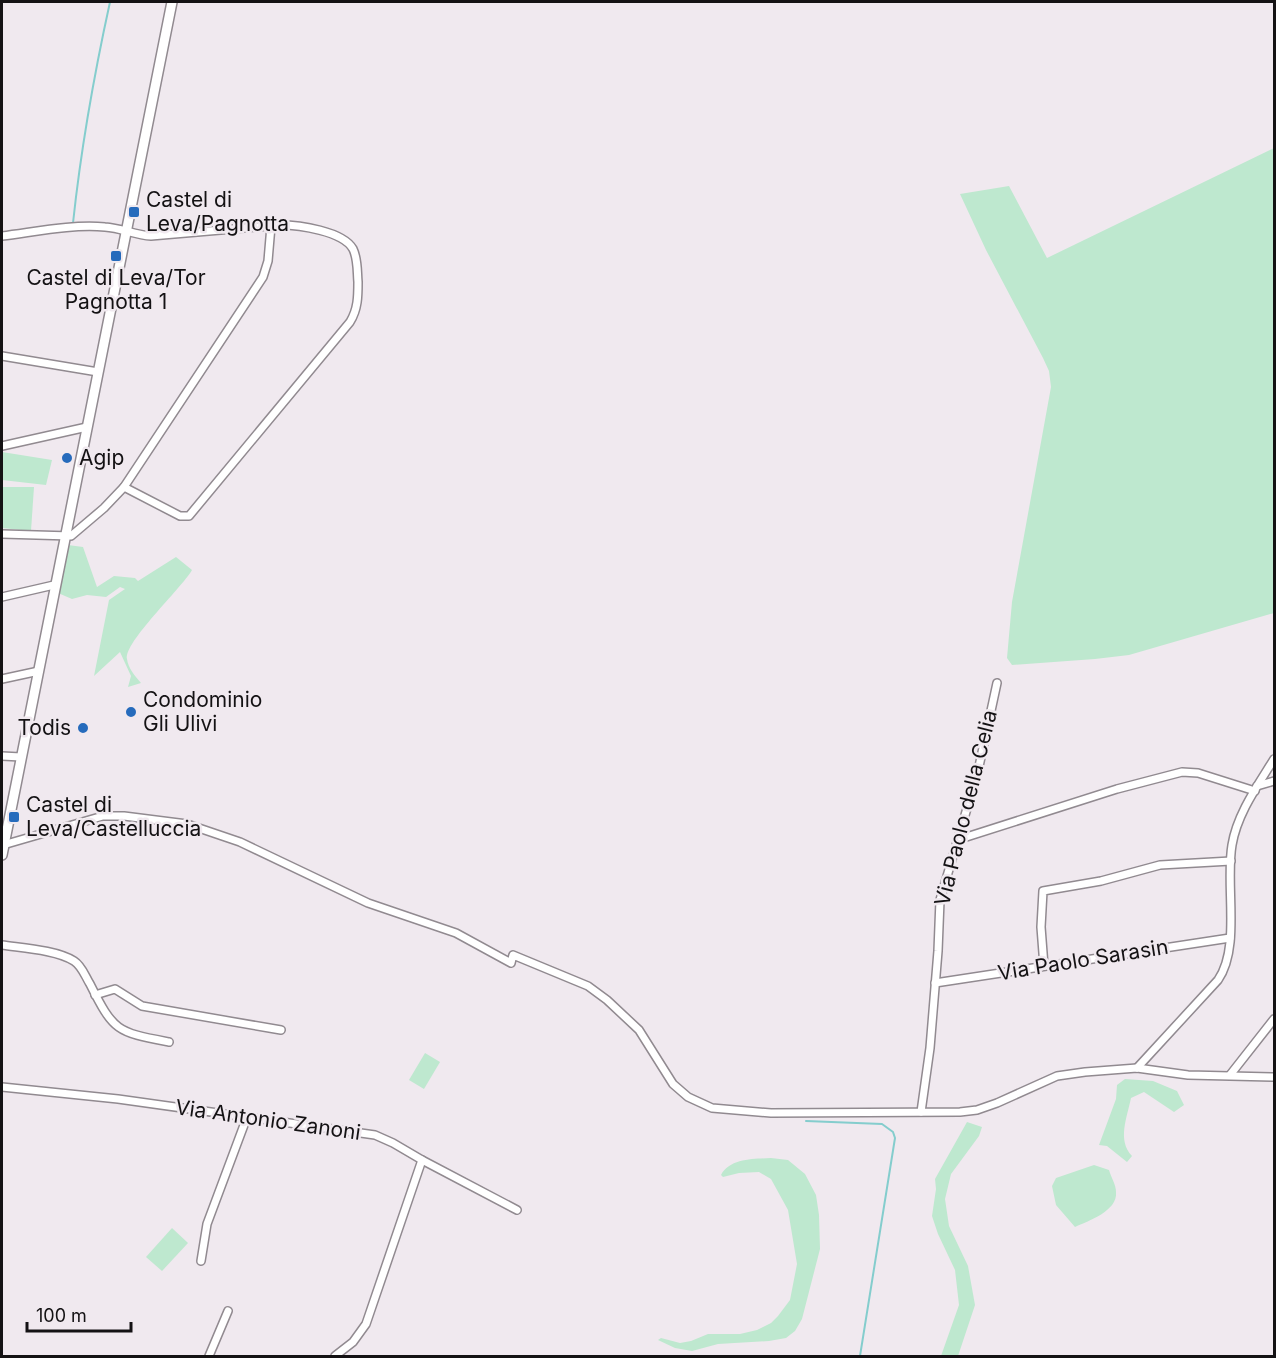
<svg xmlns="http://www.w3.org/2000/svg" width="1276" height="1358" viewBox="0 0 1276 1358" font-family="Inter,sans-serif">
<style>
.green{fill:#bee8cf}
.lines{fill:none;stroke-linecap:round;stroke-linejoin:round}
.stream{stroke:#84cdcd;stroke-width:2}
.minor-casing{stroke:#918a90;stroke-width:10}
.tertiary-casing{stroke:#918a90;stroke-width:12}
.minor{stroke:#fff;stroke-width:7}
.tertiary{stroke:#fff;stroke-width:9}
.poi-dot{fill:#266bbc;stroke:#f0e9ef;stroke-width:2}
.labels{text-anchor:middle;stroke-width:5;stroke-linejoin:round;paint-order:stroke}
.poi-label{font-size:21px;fill:#141214;stroke:#f0e9ef;text-anchor:start}
.street-label{font-size:21px;fill:#141214;stroke:#f0e9ef}
</style>
<rect width="100%" height="100%" fill="#f0e9ef"/>
<g class="green">
<path d="M1274,148V613L1129,655L1095,659L1012,665L1007,658L1012,602L1051,387L1049,371L1043,358L986,250L960,194L1009,186L1047,258Z"/>
<path d="M2,452L52,460L46,485L2,480Z"/>
<path d="M2,487H34L31,531L2,528Z"/>
<path d="M68,545L83,547L97,587L114,576L135,578L138,581L176,557L192,570C181,589 124,642 127,659C128,668 135,676 141,683L128,687L131,676L120,652L94,676L109,600L125,589L120,587L106,597L87,595L72,599L58,593Z"/>
<path d="M425,1053L440,1062L424,1089L409,1080Z"/>
<path d="M1125,1079L1153,1081L1177,1091L1184,1105L1174,1112L1144,1092L1131,1098C1127,1118 1117,1140 1132,1156L1127,1162L1107,1146L1099,1145L1116,1099L1117,1085Z"/>
<path d="M967,1122L982,1127L979,1136L951,1174L945,1199L949,1226L968,1266L975,1305L958,1356H941L959,1305L955,1270L938,1234L932,1216L936,1189L935,1179Z"/>
<path d="M771,1158L788,1160L805,1174L816,1195L819,1215L820,1249L802,1319L795,1331L786,1338L769,1341L718,1344L692,1351L675,1348L658,1340L661,1338L680,1343L691,1341L708,1334H740L757,1330L771,1323L778,1316L790,1300L797,1264L788,1210L771,1179L759,1172L739,1173L723,1177L721,1175C730,1158 755,1159 771,1158Z"/>
<path d="M1094,1165L1109,1170C1111,1177 1116,1185 1116,1192C1118,1211 1088,1221 1075,1227L1056,1205L1052,1186L1056,1178Z"/>
<path d="M172,1228L188,1243L162,1271L146,1257Z"/>
</g>
<g class="lines">
<g class="stream">
<path d="M73,223C81,148 94,75 110,2"/>
<path d="M806,1121L882,1124L893,1132L895,1138L860,1356"/>
</g>
<defs>
<g id="minor">
<path d="M2,236C35,232 71,224 105,227C121,228 135,235 151,236L280,225C299,225 343,231 353,249C358,259 357,271 358,282C358,296 358,309 350,322L189,516H180L124,487L104,508L71,536L2,534"/>
<path d="M2,356L98,372"/>
<path d="M2,446L87,427"/>
<path d="M124,487L263,277L268,261L271,226"/>
<path d="M2,597L54,585"/>
<path d="M2,679L39,671"/>
<path d="M2,756L21,757"/>
<path d="M1257,786L1274,781"/>
<path d="M957,840L1117,789L1182,772L1198,773L1255,791"/>
<path d="M3,845L103,816H124L187,824L240,842L368,903L456,933L511,963L513,955L588,986L607,1000L639,1030L673,1084L688,1097L712,1108L771,1113L960,1112L977,1110L997,1103L1057,1076L1085,1072L1137,1068L1188,1075L1274,1077"/>
<path d="M2,945C22,948 57,950 74,961C82,966 85,976 90,984C114,1032 117,1032 169,1042"/>
<path d="M1044,966L1041,927L1043,891L1101,881L1160,865L1231,861"/>
<path d="M935,983L1230,938"/>
<path d="M95,995L115,989L142,1006L281,1030"/>
<path d="M1137,1068L1218,980C1241,947 1225,885 1232,845C1237,814 1258,785 1274,759"/>
<path d="M1230,1075L1274,1019"/>
<path d="M2,1087L118,1099L375,1135L393,1143L422,1160L517,1210"/>
<path d="M921,1112L930,1048L938,951L940,900L978,771L997,683"/>
<path d="M201,1261L207,1224L247,1117"/>
<path d="M209,1356L228,1311"/>
<path d="M335,1356L353,1342L366,1324L422,1160"/>
</g>
<path id="tertiary" d="M2,855L172,2"/>
</defs>
<use href="#minor" class="minor-casing"/>
<use href="#tertiary" class="tertiary-casing"/>
<use href="#minor" class="minor"/>
<use href="#tertiary" class="tertiary"/>
</g>
<g class="poi-dot">
<rect x="128" y="206" width="12" height="12" rx="3"/>
<rect x="110" y="250" width="12" height="12" rx="3"/>
<circle cx="67" cy="458" r="6"/>
<circle cx="131" cy="712" r="6"/>
<circle cx="83" cy="728" r="6"/>
<rect x="8" y="811" width="12" height="12" rx="3"/>
</g>
<g class="labels">
<g class="poi-label">
<text x="146" y="207">Castel di<tspan x="146" dy="24">Leva/Pagnotta</tspan></text>
<text x="116" y="285" text-anchor="middle">Castel di Leva/Tor<tspan x="116" dy="24">Pagnotta 1</tspan></text>
<text x="79" y="465">Agip</text>
<text x="143" y="707">Condominio<tspan x="143" dy="24">Gli Ulivi</tspan></text>
<text x="71" y="735" text-anchor="end">Todis</text>
<text x="26" y="812">Castel di<tspan x="26" dy="24">Leva/Castelluccia</tspan></text>
</g>
<g class="street-label">
<text transform="translate(966 808) rotate(-76)" y="7">Via Paolo della Celia</text>
<text transform="translate(1083 960) rotate(-9)" y="7">Via Paolo Sarasin</text>
<text transform="translate(268 1120) rotate(8)" y="7">Via Antonio Zanoni</text>
</g>
</g>
<rect width="1276" height="1358" fill="none" stroke="#141214" stroke-width="6"/>
<path d="M27 1322v9h104v-9" fill="none" stroke="#141214" stroke-width="3"/>
<text x="36" y="1322" font-size="18" fill="#141214" stroke="#f0e9ef" stroke-width="4.5" paint-order="stroke">100 m</text>
</svg>
